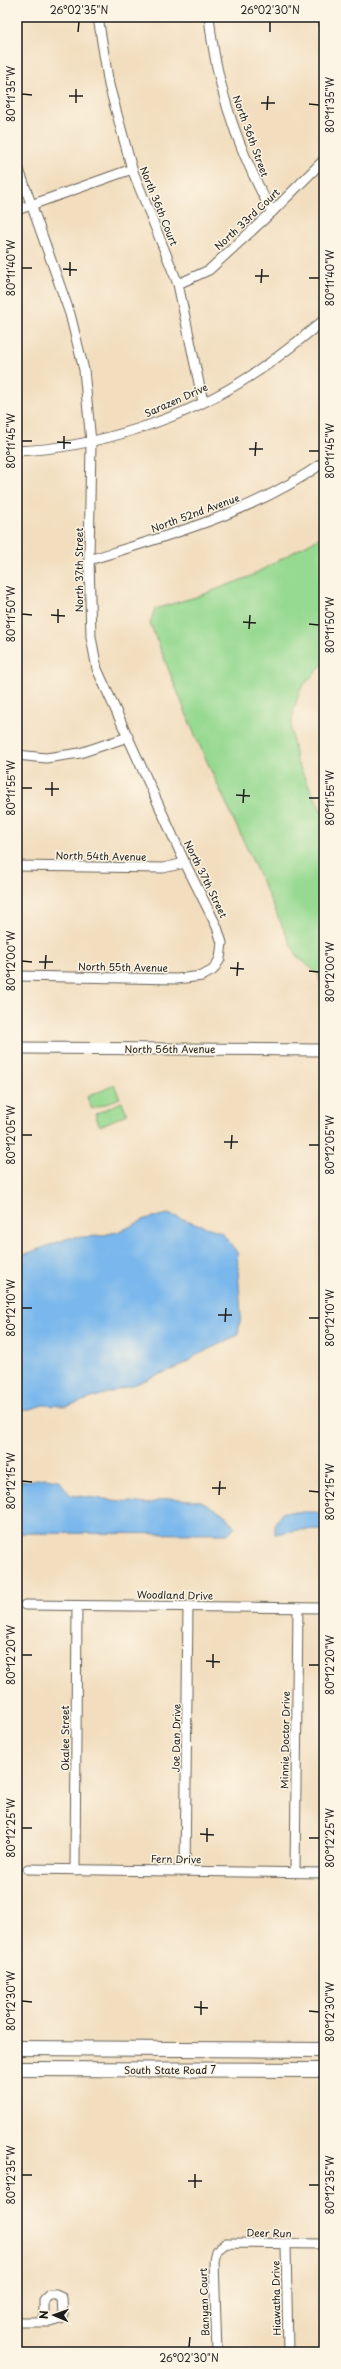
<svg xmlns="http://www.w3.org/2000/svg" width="341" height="2369" viewBox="0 0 341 2369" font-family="'Playpen Sans',sans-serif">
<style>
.green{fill:#96d991;stroke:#597a56}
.water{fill:#79b7ec;stroke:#4a6a84}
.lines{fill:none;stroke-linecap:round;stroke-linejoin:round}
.minor-casing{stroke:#676055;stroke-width:11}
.tertiary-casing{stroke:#676055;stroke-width:13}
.primary-casing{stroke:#676055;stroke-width:16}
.minor{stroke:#fff;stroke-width:9}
.tertiary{stroke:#fff;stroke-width:11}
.primary{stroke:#fff;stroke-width:14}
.ticks{fill:none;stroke:#1c1c1c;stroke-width:1.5}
.labels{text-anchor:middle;stroke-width:3;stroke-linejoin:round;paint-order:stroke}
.street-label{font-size:10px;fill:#1c1c1c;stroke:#fcf5e5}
.neatline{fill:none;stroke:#1c1c1c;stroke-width:1.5}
.ticks-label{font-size:10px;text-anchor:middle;fill:#1c1c1c}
</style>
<rect width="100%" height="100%" fill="#fcf5e5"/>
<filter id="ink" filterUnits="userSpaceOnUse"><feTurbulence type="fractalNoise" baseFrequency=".025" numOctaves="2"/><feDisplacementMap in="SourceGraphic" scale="8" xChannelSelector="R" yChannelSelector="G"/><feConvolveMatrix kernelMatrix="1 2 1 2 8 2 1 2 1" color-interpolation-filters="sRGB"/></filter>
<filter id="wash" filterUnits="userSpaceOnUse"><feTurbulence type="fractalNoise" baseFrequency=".012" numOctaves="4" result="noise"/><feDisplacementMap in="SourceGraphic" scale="16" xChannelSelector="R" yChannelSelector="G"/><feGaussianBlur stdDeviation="0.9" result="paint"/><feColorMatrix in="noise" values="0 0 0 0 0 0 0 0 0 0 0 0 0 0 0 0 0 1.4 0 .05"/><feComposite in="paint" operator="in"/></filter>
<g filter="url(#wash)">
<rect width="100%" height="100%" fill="#f2debf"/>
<g class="green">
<path d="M324,535V663L301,688L294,709L291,729L296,760L324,816V1002L319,975L299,958L291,945L194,733L150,623L155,609L199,596L249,577Z"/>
<path d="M114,1085L120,1098L92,1109L87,1097Z"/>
<path d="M122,1102L127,1114L100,1126L95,1114Z"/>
</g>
<g class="water">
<path d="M168,1214L221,1232L237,1252L241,1316L238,1335L197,1355L181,1366L133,1385L67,1406L43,1405L17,1413V1268L20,1256L69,1238L99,1236L121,1231L145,1219Z"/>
<path d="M45,1478L59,1480L70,1495L147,1504L168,1498L201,1501L224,1514L235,1528L227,1534L17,1533V1482Z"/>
<path d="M283,1512H316L324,1515V1529L297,1530L275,1534V1523Z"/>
</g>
</g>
<g filter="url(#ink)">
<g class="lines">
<defs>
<g id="minor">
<path d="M98,17L109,85L132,169L178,284L203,402"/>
<path d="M209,17C216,86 239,152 272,212"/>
<path d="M323,17L324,24"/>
<path d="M17,164L70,314L84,370L91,442L89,560L91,637L97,669L185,863L217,927L222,943L220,959L213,970L202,976L177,979L17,976"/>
<path d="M17,210L132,169"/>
<path d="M178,284L209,270L272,212L324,160"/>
<path d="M17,451C96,448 185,419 252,375C277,359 301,339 324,320"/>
<path d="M89,560C170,535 255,512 324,462"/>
<path d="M17,755L46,758L80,753L128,737"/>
<path d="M17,866L163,868L185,863"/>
<path d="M25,1605L324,1608"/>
<path d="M28,1869L324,1873"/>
<path d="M75,1870L77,1606"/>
<path d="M185,1870L188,1606"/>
<path d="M295,1872L298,1608"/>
<path d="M286,2244L288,2352"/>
<path d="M17,2322H51L61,2319L63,2314L62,2298L56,2295H49L44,2300V2322"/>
<path d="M217,2352L214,2261L216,2251L226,2243L324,2244"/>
</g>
<path id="tertiary" d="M17,1048L324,1050"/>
<g id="primary">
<path d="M17,2048L324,2050"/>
<path d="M17,2069L324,2070"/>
</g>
</defs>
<use href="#minor" class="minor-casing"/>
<use href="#tertiary" class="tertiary-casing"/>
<use href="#primary" class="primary-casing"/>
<use href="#minor" class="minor"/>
<use href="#tertiary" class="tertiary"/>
<use href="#primary" class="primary"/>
</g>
</g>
<path class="ticks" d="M78,32L79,22M270,32V22M22,94L32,95M69,96H83M76,103V89M261,103H275M309,104L319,105M267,110L268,96M22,268H32M63,269L77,270M70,276V262M255,276H269M309,278H319M261,283L262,269M22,441H32M57,442L71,443M64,449V436M249,449H263M309,451H319M255,456L256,442M22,614L32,615M51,615L65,616M243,622L256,623M58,623V609M309,624L319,625M249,629L250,615M22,788H32M45,789H59M236,795L250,796M52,796V782M309,798H319M243,803L244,789M22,961L32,962M39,962H53M230,968L244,969M45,969L46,955M309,971L319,972M237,976L238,962M22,1135H32M224,1142H238M309,1145H319M231,1149L232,1135M22,1308H32M218,1315H232M309,1318H319M225,1322L226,1308M22,1481L32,1482M212,1488H226M309,1491L319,1492M219,1495L220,1481M22,1655H32M206,1661L220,1662M309,1665H319M213,1668V1654M22,1828H32M200,1834L214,1835M309,1838H319M207,1842V1828M22,2001L32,2002M194,2007L208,2008M309,2011L319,2012M201,2015V2001M22,2175H32M188,2181H202M309,2185H319M195,2188V2174M189,2347L190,2337"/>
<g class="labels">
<g class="street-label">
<text transform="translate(251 136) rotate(70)" y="4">North 36th Street</text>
<text transform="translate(159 206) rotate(68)" y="4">North 36th Court</text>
<text transform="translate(247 219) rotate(-43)" y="4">North 33rd Court</text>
<text transform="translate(176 400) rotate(-24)" y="4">Sarazen Drive</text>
<text transform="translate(195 513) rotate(-20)" y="4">North 52nd Avenue</text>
<text transform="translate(79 570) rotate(-90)" y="4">North 37th Street</text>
<text transform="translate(101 856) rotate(1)" y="4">North 54th Avenue</text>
<text transform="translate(206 879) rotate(64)" y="4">North 37th Street</text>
<text transform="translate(123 967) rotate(1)" y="4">North 55th Avenue</text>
<text x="170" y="1053">North 56th Avenue</text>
<text transform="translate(175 1595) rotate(1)" y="4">Woodland Drive</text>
<text transform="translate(65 1738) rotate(-90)" y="4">Okalee Street</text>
<text transform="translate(176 1738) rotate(-89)" y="4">Joe Dan Drive</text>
<text transform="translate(285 1740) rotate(-89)" y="4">Minnie Doctor Drive</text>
<text transform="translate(176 1859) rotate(1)" y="4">Fern Drive</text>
<text x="170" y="2074">South State Road 7</text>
<text transform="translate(269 2233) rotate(1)" y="4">Deer Run</text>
<text transform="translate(276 2298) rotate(-91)" y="4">Hiawatha Drive</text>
<text transform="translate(204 2302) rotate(-92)" y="4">Banyan Court</text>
</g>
</g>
<rect width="341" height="2369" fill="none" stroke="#fcf5e5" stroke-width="44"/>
<g transform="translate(54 2315) rotate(272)" stroke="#fcf5e5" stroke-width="3" paint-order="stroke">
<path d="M0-3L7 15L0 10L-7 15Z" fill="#1c1c1c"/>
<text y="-6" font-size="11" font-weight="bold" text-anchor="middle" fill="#1c1c1c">N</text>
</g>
<rect x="22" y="22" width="297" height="2325" class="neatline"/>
<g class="ticks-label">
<text x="79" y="14">26°02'35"N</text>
<text x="270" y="14">26°02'30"N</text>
<text transform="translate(11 94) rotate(-90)" y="4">80°11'35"W</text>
<text transform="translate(330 105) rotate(-90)" y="4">80°11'35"W</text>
<text transform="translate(11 268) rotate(-90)" y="4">80°11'40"W</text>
<text transform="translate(330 278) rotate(-90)" y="4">80°11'40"W</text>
<text transform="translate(11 441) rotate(-90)" y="4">80°11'45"W</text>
<text transform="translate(330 451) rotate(-90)" y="4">80°11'45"W</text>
<text transform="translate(11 614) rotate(-90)" y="4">80°11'50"W</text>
<text transform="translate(330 625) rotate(-90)" y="4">80°11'50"W</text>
<text transform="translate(11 788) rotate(-90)" y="4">80°11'55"W</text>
<text transform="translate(330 798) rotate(-90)" y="4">80°11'55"W</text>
<text transform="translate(11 961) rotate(-90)" y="4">80°12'00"W</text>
<text transform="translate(330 972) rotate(-90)" y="4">80°12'00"W</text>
<text transform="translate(11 1135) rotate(-90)" y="4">80°12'05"W</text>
<text transform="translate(330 1145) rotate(-90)" y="4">80°12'05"W</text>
<text transform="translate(11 1308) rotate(-90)" y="4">80°12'10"W</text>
<text transform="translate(330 1318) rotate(-90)" y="4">80°12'10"W</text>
<text transform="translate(11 1481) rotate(-90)" y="4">80°12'15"W</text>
<text transform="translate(330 1492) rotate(-90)" y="4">80°12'15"W</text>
<text transform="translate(11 1655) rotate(-90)" y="4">80°12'20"W</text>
<text transform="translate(330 1665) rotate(-90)" y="4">80°12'20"W</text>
<text transform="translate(11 1828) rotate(-90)" y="4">80°12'25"W</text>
<text transform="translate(330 1838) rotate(-90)" y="4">80°12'25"W</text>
<text transform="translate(11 2001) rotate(-90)" y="4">80°12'30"W</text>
<text transform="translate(330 2012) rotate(-90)" y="4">80°12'30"W</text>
<text transform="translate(11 2175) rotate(-90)" y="4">80°12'35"W</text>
<text transform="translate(330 2185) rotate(-90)" y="4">80°12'35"W</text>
<text x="189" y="2362">26°02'30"N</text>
</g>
</svg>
